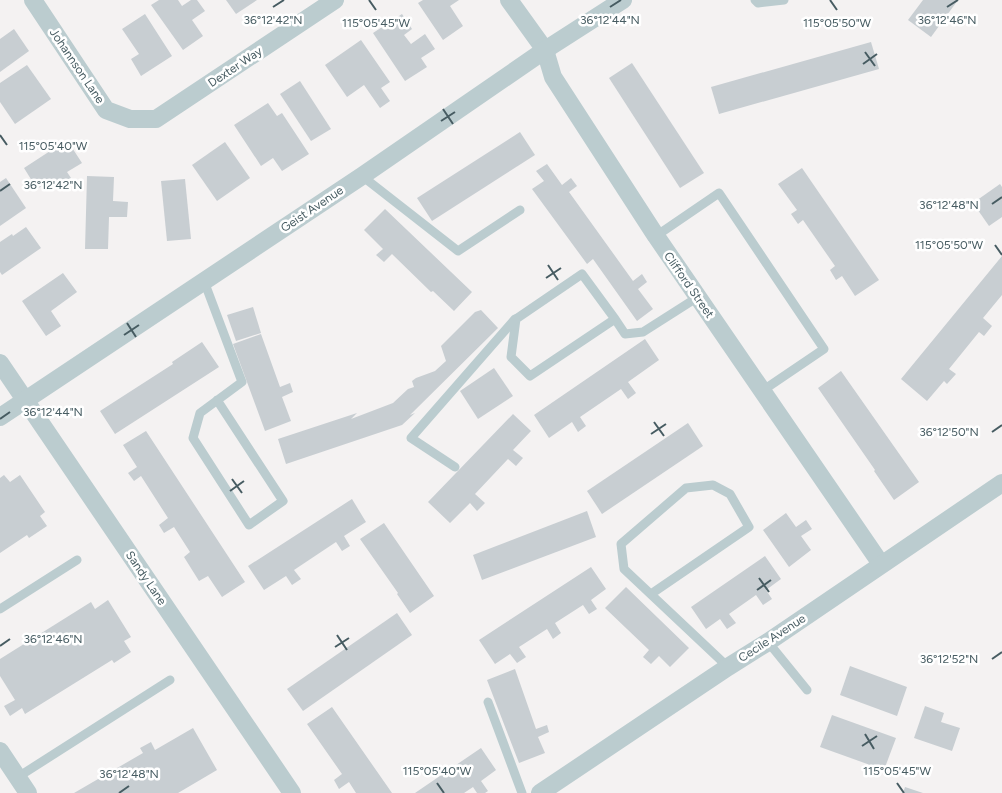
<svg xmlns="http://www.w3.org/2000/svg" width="1002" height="793" viewBox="0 0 1002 793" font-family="Figtree,sans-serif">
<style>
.building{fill:#c8ced2}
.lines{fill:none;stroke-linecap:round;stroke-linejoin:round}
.lane{stroke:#bbcccf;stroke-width:9}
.street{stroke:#bbcccf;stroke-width:18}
.ticks{fill:none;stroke:#475c62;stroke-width:2}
.labels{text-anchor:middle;stroke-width:5;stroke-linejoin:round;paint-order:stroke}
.street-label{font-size:12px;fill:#475c62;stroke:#fff}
.ticks-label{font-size:12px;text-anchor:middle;fill:#475c62;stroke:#fff;stroke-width:5;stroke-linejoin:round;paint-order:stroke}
</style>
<rect width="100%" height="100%" fill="#f4f2f2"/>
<g class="building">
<path d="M159,0H178L182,6L191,0H197L205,11L192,20L203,36L183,50L151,5Z"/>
<path d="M226,0H257L236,14Z"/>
<path d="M423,0H459L450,6L463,26L443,40L418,3Z"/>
<path d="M923,0H958L931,37L908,20Z"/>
<path d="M145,14L172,56L141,76L131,59L139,54L122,29Z"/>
<path d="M402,14L412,29L404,35L411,44L425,34L435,49L421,58L427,67L405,81L373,33Z"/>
<path d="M14,29L29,51L0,72V39Z"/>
<path d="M361,40L390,82L381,88L390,101L380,108L364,85L347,97L325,65Z"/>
<path d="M871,42L879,69L719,114L711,87Z"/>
<path d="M632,63L704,173L680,188L609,78Z"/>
<path d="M27,65L51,99L15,124L0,102V83Z"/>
<path d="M300,81L331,129L311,141L280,94Z"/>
<path d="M268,103L277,116L282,113L309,154L282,171L273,158L261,166L234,125Z"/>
<path d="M520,132L535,155L432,221L417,198Z"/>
<path d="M67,140L82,163L67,172L71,178L54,189L49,181L37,189L24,168Z"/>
<path d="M225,142L250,178L217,201L192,165Z"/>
<path d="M547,164L562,185L571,178L577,186L569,192L633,281L642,274L647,282L638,289L653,309L637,321L593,259L587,264L532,189L544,181L536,171Z"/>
<path d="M802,168L879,280L855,296L842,276L836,280L830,270L835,266L803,220L798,224L791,214L797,210L778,184Z"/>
<path d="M87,176L114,177L113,201L128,202L127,217H109L108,249H85Z"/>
<path d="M6,178L26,208L0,226V182Z"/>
<path d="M185,179L191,239L167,241L161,181Z"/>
<path d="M1000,184L1002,187V217L989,226L973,203Z"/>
<path d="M385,209L472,292L454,311L433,291L431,292L392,254L384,262L376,255L383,249L364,230Z"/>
<path d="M26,227L41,248L2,275L0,272V242L12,234L13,236Z"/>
<path d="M1002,256V295L983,318L992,326L984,336L979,332L949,369L956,374L947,384L944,381L927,401L901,379Z"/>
<path d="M63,273L77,292L51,311L61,326L46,336L22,301Z"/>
<path d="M253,307L261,333L236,341L227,315Z"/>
<path d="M481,310L498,328L410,415L415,413L402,425L286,464L278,439L357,413L351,419L393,403L408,389L414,387L412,381L416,378L435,371L446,361L441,346L475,312Z"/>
<path d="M261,334L280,387L290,383L293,392L282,397L291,421L265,431L233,344Z"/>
<path d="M645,339L659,360L628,382L636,393L628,399L621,389L580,417L586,426L578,432L572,422L549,438L534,415Z"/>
<path d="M202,342L219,367L115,434L100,411L173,364L172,362Z"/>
<path d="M494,368L513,396L478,419L460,391Z"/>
<path d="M841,371L919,482L894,500L874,471L875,470L818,388Z"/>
<path d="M513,414L531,431L513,450L523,458L516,466L508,459L475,494L485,503L477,511L470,503L450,523L428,502Z"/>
<path d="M688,423L703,446L602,514L587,491Z"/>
<path d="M146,431L245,582L222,597L208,576L199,581L184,557L190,552L174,527L164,533L159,525L168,518L141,476L134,481L128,473L137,467L123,445Z"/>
<path d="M4,475L10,482L20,475L45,512L40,516L47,526L29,538L27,535L0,553V478Z"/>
<path d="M352,499L366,522L344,536L350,546L342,551L336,542L294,570L301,579L292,585L286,576L264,590L248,566Z"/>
<path d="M587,511L596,537L482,580L473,555Z"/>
<path d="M786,513L796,527L806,520L812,529L801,536L811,550L789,567L763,530Z"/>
<path d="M384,523L434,596L410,613L397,594L398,593L360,539Z"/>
<path d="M765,556L781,579L766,590L772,599L763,605L756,595L729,614L736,623L727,629L720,619L706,629L691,607Z"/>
<path d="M591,567L606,589L591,600L597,609L589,614L583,605L555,623L561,633L553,639L547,629L519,647L526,657L517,663L510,654L495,664L479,640Z"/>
<path d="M626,587L689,648L670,667L659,656L651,664L643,657L649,650L605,608Z"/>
<path d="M108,600L131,637L124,641L131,652L114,663L112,660L25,714L22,708L10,716L4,706L15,700L0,676V659L91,602L95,609Z"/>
<path d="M397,613L412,635L303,711L287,689Z"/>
<path d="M850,666L907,687L897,716L840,695Z"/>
<path d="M515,669L536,729L547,725L549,732L538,737L545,753L519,763L487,680Z"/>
<path d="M925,706L944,713L941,722L960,728L952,751L914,738Z"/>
<path d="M332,707L392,793H356L349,782L339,789L334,780L342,774L307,724Z"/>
<path d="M832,715L896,738L884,770L820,747Z"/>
<path d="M193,728L217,770L178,793H74L143,753L140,748L151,742L155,750Z"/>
<path d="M481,748L496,770L481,781L488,791L485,793H477L473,787L464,793H415Z"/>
<path d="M905,787L923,793H903Z"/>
</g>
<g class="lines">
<g class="lane">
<path d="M755,0L758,3L784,0"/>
<path d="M362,176L458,251L520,210"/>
<path d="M656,236L719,193L824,349L762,391"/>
<path d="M204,281L242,382L200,413L193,438L249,525L283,501L217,400"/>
<path d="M615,319L582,274L516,319L511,357L530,376L615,319L625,334L643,332L698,297"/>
<path d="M455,467L411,438L515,319"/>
<path d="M651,594L749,527L730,494L713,485L686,488L621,544L624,569L728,667"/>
<path d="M0,609L77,560"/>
<path d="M768,642L807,690"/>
<path d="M488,702L522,793"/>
<path d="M18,777L170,680"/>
</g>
<g class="street">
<path d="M33,0L106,110L130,119H156L335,0"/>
<path d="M509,0L545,50L553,77L656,236L881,564"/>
<path d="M0,363L292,793"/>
<path d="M0,417L362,176L545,50L623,0"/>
<path d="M0,751L28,793"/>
<path d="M540,793L728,667L768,642L1002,483"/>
</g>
</g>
<path class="ticks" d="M369,0L376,10M830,0L837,10M273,7L284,0M610,7L621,0M947,7L958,0M865,52L875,66M863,64L877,54M443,109L453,124M441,121L455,112M0,135L7,145M0,191L10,184M992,204L1002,197M995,245L1002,255M548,265L558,280M546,278L561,268M127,323L136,337M124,335L139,325M0,419L10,412M654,422L664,436M992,432L1002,425M651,434L666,424M232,479L242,493M230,491L244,481M759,578L769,592M757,590L771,580M337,635L347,650M0,646L10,639M335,647L349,638M992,659L1002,652M865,734L874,749M862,746L877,736M437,783L444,793M897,783L904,793M119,793L129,786"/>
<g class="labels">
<g class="street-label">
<text transform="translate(77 66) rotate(56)" y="4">Johannson Lane</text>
<text transform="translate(235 67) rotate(-34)" y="4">Dexter Way</text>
<text transform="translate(312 209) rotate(-34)" y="4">Geist Avenue</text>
<text transform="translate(689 285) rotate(55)" y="4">Clifford Street</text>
<text transform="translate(146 578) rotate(56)" y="4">Sandy Lane</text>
<text transform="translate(772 638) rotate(-33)" y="4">Cecile Avenue</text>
</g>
</g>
<g class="ticks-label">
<text x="273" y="24">36°12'42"N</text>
<text x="610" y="24">36°12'44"N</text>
<text x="947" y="24">36°12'46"N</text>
<text x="376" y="27">115°05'45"W</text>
<text x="837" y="27">115°05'50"W</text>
<text x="53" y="150">115°05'40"W</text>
<text x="53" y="189">36°12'42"N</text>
<text x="949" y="209">36°12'48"N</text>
<text x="949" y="249">115°05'50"W</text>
<text x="53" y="416">36°12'44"N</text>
<text x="949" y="436">36°12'50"N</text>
<text x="53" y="643">36°12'46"N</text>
<text x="949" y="663">36°12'52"N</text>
<text x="437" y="775">115°05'40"W</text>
<text x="897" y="775">115°05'45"W</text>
<text x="129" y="778">36°12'48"N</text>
</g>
</svg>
